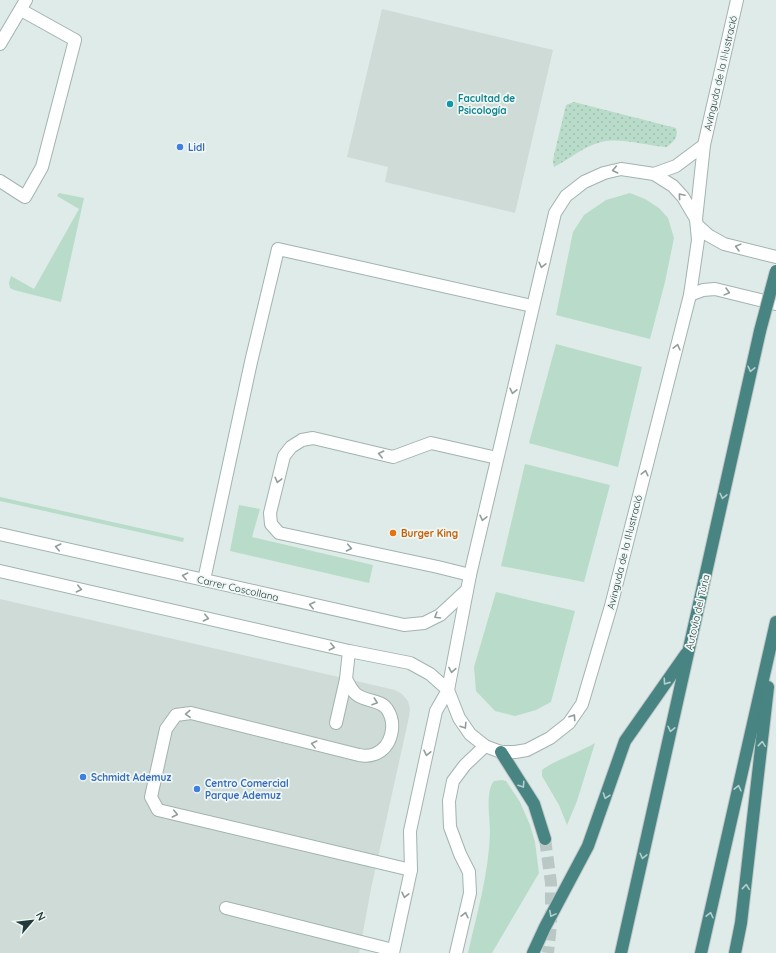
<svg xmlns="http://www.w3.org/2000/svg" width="776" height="953" viewBox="0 0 776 953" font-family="Quicksand,sans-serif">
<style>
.built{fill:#cedbd7}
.grass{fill:#b8dcc9}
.garden{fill:url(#garden-dots)}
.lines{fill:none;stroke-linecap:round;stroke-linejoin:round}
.trunk-tunnel{stroke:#b9c8c5;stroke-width:12;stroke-dasharray:12 6;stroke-linecap:butt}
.service-casing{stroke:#a2b3b0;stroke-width:14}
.minor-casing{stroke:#a2b3b0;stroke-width:14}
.trunk-casing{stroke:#c1c8c8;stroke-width:14}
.service{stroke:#fff;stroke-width:12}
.minor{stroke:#fff;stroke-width:12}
.trunk{stroke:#488482;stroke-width:12}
.trunk-bridge-casing{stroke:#c1c8c8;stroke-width:14;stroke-linecap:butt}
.trunk-bridge{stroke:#488482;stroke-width:12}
.oneway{stroke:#909d9c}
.oneway2{stroke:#b5cfcd}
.culture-dot{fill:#0f9aa8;stroke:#f0f7f5;stroke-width:1.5}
.shop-dot{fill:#3f7fe0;stroke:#f0f7f5;stroke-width:1.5}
.food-dot{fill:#e8710a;stroke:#f0f7f5;stroke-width:1.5}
.labels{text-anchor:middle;stroke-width:3.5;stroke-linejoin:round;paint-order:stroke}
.street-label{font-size:10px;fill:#203b39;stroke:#f0f7f5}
.culture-label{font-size:10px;font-weight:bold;fill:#0d838f;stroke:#f0f7f5;text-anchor:start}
.shop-label{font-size:10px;font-weight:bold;fill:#366cbe;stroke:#f0f7f5;text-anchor:start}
.food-label{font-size:10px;font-weight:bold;fill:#c56008;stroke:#f0f7f5;text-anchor:start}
</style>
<defs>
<pattern id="garden-dots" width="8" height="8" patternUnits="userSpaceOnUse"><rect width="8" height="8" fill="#b8dcc9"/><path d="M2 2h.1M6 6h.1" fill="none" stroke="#9ebead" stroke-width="1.8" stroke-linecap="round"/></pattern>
</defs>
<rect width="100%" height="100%" fill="#dfebe8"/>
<g class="built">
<path d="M382,9L553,50L515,213L385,182L388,167L347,157Z"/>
<path d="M0,599L395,690L402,694L408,701L410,709L409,717L371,889L359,953H0Z"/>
</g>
<g class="grass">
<path d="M59,193L84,198L61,302L14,290L10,288L9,283L11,276L34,289L79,209L57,196Z"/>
<path d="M630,193L645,199L659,208L668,218L674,238L665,282L650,339L556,315L573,232L584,215L606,200Z"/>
<path d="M556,344L642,367L618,467L529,443Z"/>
<path d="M525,464L610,485L584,582L501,566Z"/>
<path d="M0,497L184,538L183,542L0,501Z"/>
<path d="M239,505L260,509L252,537L373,565L369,583L230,551Z"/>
<path d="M496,592L575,611L551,702L536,710L515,716L495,711L476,691L474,667Z"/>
<path d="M595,743L577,801L567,825L559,805L542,776V770C557,759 578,753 595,743Z"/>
<path d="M502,780L506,781L520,802L530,825L535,842L539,873L492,953H468C477,913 489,873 490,832C490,818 485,792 494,781Z"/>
</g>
<path class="garden" d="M574,102L676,128C679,137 674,141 667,147C646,146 622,137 601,142C584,146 570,159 554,167L553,162L554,155L566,105Z"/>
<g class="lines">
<path class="trunk-tunnel" d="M545,839L551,883V925L548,953"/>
<defs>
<g id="service">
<path d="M0,181L25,197L42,167L75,40L21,10"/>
<path d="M470,575L438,567L279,533L271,524L270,513L284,456L291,447L302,440L313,438L393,457L431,443L497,458"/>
<path d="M204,580L251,362L278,249L532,306"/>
<path d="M346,679C349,684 352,691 356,694C365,702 380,699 387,709C397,724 392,747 375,754C370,756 364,756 359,755L191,713L176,715L166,729L151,797L158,810L411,870"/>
<path d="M336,723L346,679L349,651"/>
<path d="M226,908L393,950"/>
<path d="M456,953L470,893L469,872L460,854L450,827L449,801L453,781L465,765L485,746"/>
</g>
<g id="minor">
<path d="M0,44L26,0"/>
<path d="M654,174L676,166L704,145"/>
<path d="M696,219L704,145L737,0"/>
<path d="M697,225L708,235L724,244L776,257"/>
<path d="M690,295L703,290L715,289L776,304"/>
<path d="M0,534L404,625L424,623L440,615L467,590"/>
<path d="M0,571L349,651L410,663L430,674L448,690L459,718L470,734L485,746L501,752H515L527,750L550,738L569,723L582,704L611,606L690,295L698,240L696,219L683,197L673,186L654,174L621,169L604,173L584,182L566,196L555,213L470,575L448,690L436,711L410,831L411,870L393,953"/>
</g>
<g id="trunk">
<path d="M501,752L534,804L545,839"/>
<path d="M533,953L545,927L588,846L625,741L686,654"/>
<path d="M621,953L760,331"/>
<path d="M701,953L776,622"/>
<path d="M735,953L741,923L768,687"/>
</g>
</defs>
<use href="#service" class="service-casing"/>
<use href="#minor" class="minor-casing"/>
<use href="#trunk" class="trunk-casing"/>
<use href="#service" class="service"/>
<use href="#minor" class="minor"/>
<use href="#trunk" class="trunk"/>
<defs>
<path id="trunk-bridge" d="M760,331L776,271"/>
</defs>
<use href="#trunk-bridge" class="trunk-bridge-casing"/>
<use href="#trunk-bridge" class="trunk-bridge"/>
</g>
<defs><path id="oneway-chevron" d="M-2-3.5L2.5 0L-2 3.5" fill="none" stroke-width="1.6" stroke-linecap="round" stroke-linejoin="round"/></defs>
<g class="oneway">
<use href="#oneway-chevron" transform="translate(615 170) rotate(168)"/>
<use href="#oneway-chevron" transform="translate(681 196) rotate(-130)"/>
<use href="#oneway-chevron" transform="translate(738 247) rotate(-165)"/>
<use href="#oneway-chevron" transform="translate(542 265) rotate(103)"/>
<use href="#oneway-chevron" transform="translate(727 292) rotate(15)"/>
<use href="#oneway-chevron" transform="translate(677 347) rotate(-76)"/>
<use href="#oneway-chevron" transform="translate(513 391) rotate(103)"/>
<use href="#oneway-chevron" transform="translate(381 454) rotate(-167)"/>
<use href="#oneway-chevron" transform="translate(645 473) rotate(-76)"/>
<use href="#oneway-chevron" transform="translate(278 480) rotate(104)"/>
<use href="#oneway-chevron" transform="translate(483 518) rotate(103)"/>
<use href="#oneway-chevron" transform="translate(58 547) rotate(-167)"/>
<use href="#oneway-chevron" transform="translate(349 548) rotate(12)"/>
<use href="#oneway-chevron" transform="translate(185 576) rotate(-167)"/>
<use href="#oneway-chevron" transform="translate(79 589) rotate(13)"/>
<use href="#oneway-chevron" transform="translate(312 605) rotate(-167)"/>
<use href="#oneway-chevron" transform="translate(437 616) rotate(149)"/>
<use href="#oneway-chevron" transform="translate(206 618) rotate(13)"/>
<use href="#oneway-chevron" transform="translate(332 647) rotate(13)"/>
<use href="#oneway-chevron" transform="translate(452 670) rotate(100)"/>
<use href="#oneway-chevron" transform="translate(375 702) rotate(19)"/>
<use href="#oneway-chevron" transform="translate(188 714) rotate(178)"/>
<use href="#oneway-chevron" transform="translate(573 717) rotate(-56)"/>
<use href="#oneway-chevron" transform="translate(464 726) rotate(57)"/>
<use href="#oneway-chevron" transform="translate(314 744) rotate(-166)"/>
<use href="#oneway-chevron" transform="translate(427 753) rotate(102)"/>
<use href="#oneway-chevron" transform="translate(175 814) rotate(13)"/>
<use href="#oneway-chevron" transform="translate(405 895) rotate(102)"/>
<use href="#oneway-chevron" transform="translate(465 915) rotate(-77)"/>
</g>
<g class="oneway2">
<use href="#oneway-chevron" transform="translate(751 369) rotate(103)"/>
<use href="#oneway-chevron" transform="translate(723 496) rotate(103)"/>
<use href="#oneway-chevron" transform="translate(666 682) rotate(125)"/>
<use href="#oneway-chevron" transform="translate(671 729) rotate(103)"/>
<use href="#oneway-chevron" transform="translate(762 744) rotate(-84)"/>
<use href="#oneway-chevron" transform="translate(522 785) rotate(57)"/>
<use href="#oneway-chevron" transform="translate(738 788) rotate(-77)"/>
<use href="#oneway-chevron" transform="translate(606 796) rotate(109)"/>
<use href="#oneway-chevron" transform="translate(643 856) rotate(103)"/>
<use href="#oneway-chevron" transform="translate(746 887) rotate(-84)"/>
<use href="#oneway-chevron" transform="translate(552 914) rotate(118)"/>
<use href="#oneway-chevron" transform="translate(710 915) rotate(-77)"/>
</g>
<circle class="culture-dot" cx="450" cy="104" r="4"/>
<g class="shop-dot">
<circle cx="180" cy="147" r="4"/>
<circle cx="83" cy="777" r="4"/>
<circle cx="197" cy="789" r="4"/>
</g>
<circle class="food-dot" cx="393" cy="533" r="4"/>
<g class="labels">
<g class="street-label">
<text transform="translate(720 73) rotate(-77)" y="4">Avinguda de la Il·lustració</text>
<text transform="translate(624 552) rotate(-76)" y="4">Avinguda de la Il·lustració</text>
<text transform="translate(238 588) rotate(13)" y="4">Carrer Coscollana</text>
<text transform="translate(697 612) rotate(-77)" y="4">Autovia del Túria</text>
</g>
<g class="culture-label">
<text x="458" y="102">Facultad de<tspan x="458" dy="12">Psicología</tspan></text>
</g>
<g class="shop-label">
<text x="188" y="151">Lidl</text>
<text x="91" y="781">Schmidt Ademuz</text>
<text x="205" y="787">Centro Comercial<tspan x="205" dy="12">Parque Ademuz</tspan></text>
</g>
<g class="food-label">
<text x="401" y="537">Burger King</text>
</g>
</g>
<g transform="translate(32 921) rotate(62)" stroke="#f0f7f5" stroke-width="3" paint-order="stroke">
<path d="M0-3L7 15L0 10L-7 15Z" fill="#203b39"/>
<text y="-6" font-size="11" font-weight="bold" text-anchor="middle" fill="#203b39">N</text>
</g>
</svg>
